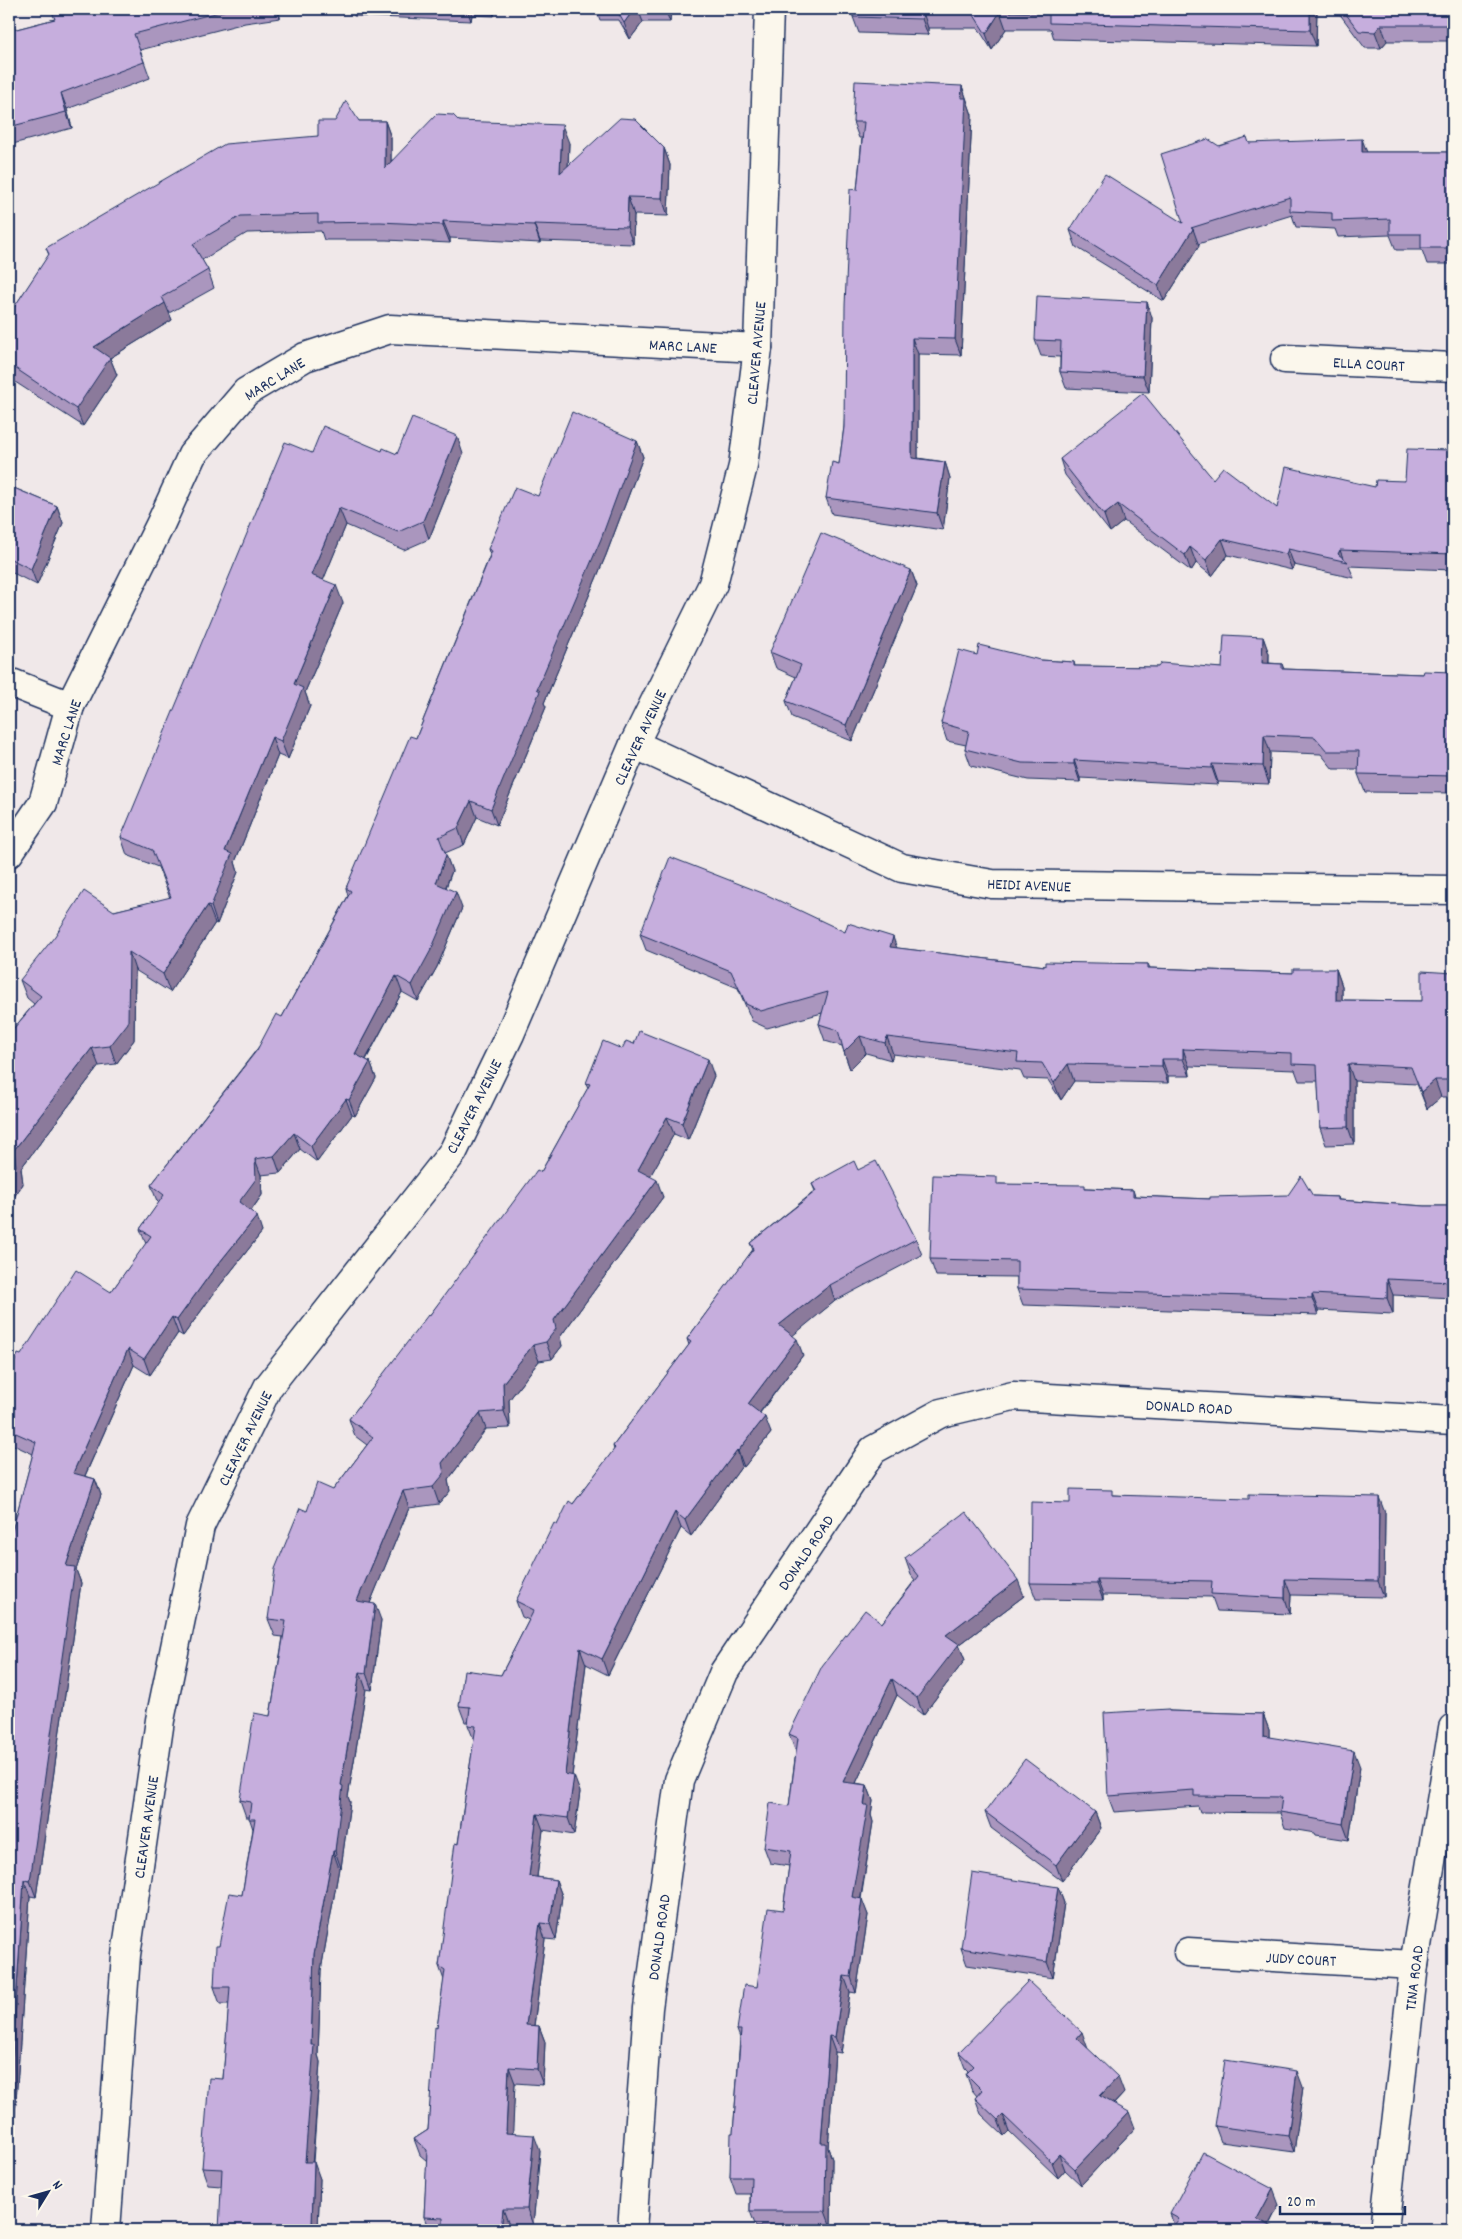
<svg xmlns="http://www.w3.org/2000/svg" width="1462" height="2239" viewBox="0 0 1462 2239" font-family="Dekko,sans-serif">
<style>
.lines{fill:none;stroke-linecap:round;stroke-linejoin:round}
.minor-casing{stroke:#1b2f5e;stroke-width:31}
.minor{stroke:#fbf7ec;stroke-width:28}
.wall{fill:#aa96be;stroke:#1b2f5e}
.shaded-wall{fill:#8b7a9b;stroke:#1b2f5e}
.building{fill:#c6aedd;stroke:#1b2f5e}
.labels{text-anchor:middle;stroke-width:4.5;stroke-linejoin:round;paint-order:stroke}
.street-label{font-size:16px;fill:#1b2f5e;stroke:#fbf7ec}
</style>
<rect width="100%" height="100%" fill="#f0e8e9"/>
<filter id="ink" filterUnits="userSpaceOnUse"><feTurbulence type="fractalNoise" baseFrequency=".02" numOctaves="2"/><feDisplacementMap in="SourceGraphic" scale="10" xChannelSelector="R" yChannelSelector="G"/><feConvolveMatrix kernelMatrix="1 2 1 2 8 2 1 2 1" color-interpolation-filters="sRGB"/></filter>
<g filter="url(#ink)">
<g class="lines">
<defs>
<g id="minor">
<path d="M1285,359L1453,367"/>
<path d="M9,682L70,706"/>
<path d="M634,744L902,868L992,884L1453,890"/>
<path d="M9,853L43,803L70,706L160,525L192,455L246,392L305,357L390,329L758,348"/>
<path d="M1188,1952L1414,1965"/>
<path d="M106,2230L126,1955L160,1720L200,1526L268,1387L453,1152L510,1034L634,744L713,584L743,466L758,348L769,9"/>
<path d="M632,2230L648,2008L679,1780L724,1672L873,1450L941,1413L1013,1396L1453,1421"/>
<path d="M1384,2230L1414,1965L1453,1728"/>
</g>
</defs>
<use href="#minor" class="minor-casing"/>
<use href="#minor" class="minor"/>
</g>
<g class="wall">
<path d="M51,9H279L280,18L245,23L140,50L150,78L67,109L72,128L9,145V31L55,19Z"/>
<path d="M352,9H495L494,16L472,15L471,21L354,16Z"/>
<path d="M596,9H671L670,22H643L630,39L619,20H600Z"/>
<path d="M854,9H1317L1316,46L1054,39L1051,29H1006L992,50L978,28H928V35L859,33L853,17Z"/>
<path d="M1336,9H1453V41H1387L1381,48H1365Z"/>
<path d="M962,86L972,115L961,355L918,354V458L945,462L950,478L943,530L832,514L826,498L839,464L844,427L857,190L862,138H859L853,122Z"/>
<path d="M359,121H385L391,138V161L459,121L569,143L568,166L664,148L670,165L668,216L634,215L633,244L540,241V243L450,238V243L386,240H324L321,231L247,233L202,260L208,270L214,288L169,313L172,320L110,358L117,375L83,426L9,378V315L49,255L46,248L318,136Z"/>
<path d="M1249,143L1367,152H1453V264H1427L1422,250H1396L1390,235L1338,237L1335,229L1296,227L1292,215L1198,244L1199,246L1164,301L1076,247L1070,230L1183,223L1219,146Z"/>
<path d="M1147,302L1152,318L1149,392L1066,388L1060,372V357L1041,356L1035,340Z"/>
<path d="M637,441L643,457L606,555L544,703L546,707L497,825L477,817L464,845L445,853L452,871L446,888L462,908L437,967L418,1001L402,992L366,1060L370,1062L376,1078L355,1116L352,1115L317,1162L300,1149L280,1173L261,1175L262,1195L251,1211L262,1232L217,1289L183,1336L178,1333L150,1375L134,1365L85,1476L95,1479L101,1495L76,1570L81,1583L36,1897L30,1896L12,2159L9,2158V1543L33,1454L9,1443V1375L21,1355L111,1292L146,1244L140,1229L159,1203L157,1201L151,1185L282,1017L348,896L346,888L416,738L490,555L488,549L538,496Z"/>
<path d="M1453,450V570L1349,566L1354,578L1294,565L1292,570L1228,555L1212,576L1196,563L1191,571L1124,521L1110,532L1065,475L1060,459L1213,479L1277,508L1405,481Z"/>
<path d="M382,451L397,454H463L429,539L404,550L346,525L323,580L343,603L305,692L310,706L288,759L278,755L235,862L238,872L217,924L215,923L170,992L135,970L134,1040L116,1064L99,1066L21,1168L23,1184L9,1204V1034L34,1004L27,998L20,980L114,911L170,898L158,867L127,855L121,837L312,453Z"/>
<path d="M9,486L57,506L63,523L37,585L9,571Z"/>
<path d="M911,570L917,586L852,741L792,717L786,701L796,677L776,668L770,652Z"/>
<path d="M1263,637L1269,654V663L1282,664L1284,669L1423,674L1453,672V793L1365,792L1358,774L1359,769H1333L1321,754L1270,752L1269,784L1218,782V785L1080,778V782L1028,780L971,766L965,749L966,745L947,741L941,723L977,655L1040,660L1074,662L1075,666L1222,668Z"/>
<path d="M845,932L897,948L1045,966L1148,964L1150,968L1293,973L1336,969L1342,986V1000L1422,1001L1453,973V1097H1441L1427,1109L1417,1084L1354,1081V1144L1326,1145L1320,1128L1318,1081H1299L1295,1070L1189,1066L1190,1076H1168V1083L1074,1081L1061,1100L1048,1080L1024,1079L1020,1070L893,1054L891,1060L866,1053L850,1069L842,1046L825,1041L819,1024L822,1013L767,1028L752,1021L738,988L646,950L640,934Z"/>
<path d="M622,1049L714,1076L688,1140L674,1134L650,1176L663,1197L560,1337L562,1346L552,1359L539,1361L509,1400L510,1428L486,1429L448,1480L450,1491L439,1504L409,1508L370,1603L381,1620L372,1690L366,1689L348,1797L350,1802L341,1868H339L321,1970L318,2055L320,2062L313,2162L320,2179L318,2225L331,2230L221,2186L208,2185L202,2168L223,2079L229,2004H220L214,1987L219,1946L242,1895L253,1829L249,1817H246L240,1800L270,1716L283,1637L275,1636L268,1619L307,1511L333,1490L367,1445L355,1436L349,1419L429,1316L541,1172L588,1088L586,1083Z"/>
<path d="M858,1170L916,1239L922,1255L835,1301L792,1335L803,1355L760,1413L771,1433L744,1467L742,1466L691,1536L681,1528L608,1675L586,1664L572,1776L580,1792L574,1835L543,1830L537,1877L556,1880L562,1896L556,1940L545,1939L534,2026H539L545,2042L543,2085L515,2083L512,2133L540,2151L533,2225H509L508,2230H429L424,2217L427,2161L420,2155L414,2139L428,2130L437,2028L444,1980L439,1966L474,1740L468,1725L469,1722H465L459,1706L501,1675L529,1620L522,1617L516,1601L557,1525L614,1450L613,1446L689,1345L687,1339L753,1250L750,1243L815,1191L812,1184Z"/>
<path d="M999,1184L1133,1190L1135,1196L1210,1199L1313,1196L1338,1197L1339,1200L1425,1206H1453V1298L1393,1295V1314L1318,1310V1315L1023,1305L1017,1289V1277L936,1276L930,1259Z"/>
<path d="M1114,1495L1385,1513L1384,1597L1291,1595L1290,1614L1217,1611L1212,1597L1103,1595V1600L1036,1599L1030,1583L1070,1503Z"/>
<path d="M905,1558L1024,1596L959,1645L965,1660L923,1715L897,1695L856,1783L867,1785L873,1801L871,1815L873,1822L861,1899L868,1915L856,1993L850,1992L841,2053L835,2052L828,2148L832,2159L831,2227H756L750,2211V2194H736L730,2177L740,2038L737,2030L757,1987L783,1910L789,1866L770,1863L764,1847L789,1806L796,1751L795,1750L789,1734L882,1623L915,1580L911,1575Z"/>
<path d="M1169,1709L1170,1711L1263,1714L1269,1730V1737L1360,1767L1349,1840L1316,1835L1315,1833L1285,1828L1280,1813L1200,1812L1198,1806L1114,1812L1108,1796Z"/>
<path d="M985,1812H1095L1101,1828L1062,1881L991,1828Z"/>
<path d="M1058,1887L1064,1903L1053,1978L967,1965L961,1948Z"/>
<path d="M1087,2048L1124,2093L1114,2104L1135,2128L1081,2185L1065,2170L1058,2178L1009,2131L1004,2136L981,2114L975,2098L977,2096L972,2090L966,2074L968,2071L965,2068L959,2052Z"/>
<path d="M1303,2087L1294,2152L1221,2142L1215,2126Z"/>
<path d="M1279,2205L1269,2225H1174L1170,2214Z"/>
</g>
<g class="shaded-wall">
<path d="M277,9H279L280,18Z"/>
<path d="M467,9H469L472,15L471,21Z"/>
<path d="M492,9H495L494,16Z"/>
<path d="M634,9H638L643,22L630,39L624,23Z"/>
<path d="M665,9H671L670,22Z"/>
<path d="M1310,9H1317L1316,46L1310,30Z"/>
<path d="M923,12L928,28V35L922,19Z"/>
<path d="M1000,12L1006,29L992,50L986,34Z"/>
<path d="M1381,25L1387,41L1381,48L1375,32Z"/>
<path d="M962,86L972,115L961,355L955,339Z"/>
<path d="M61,93L67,109L72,128L66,112Z"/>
<path d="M385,121L391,138V185L385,168Z"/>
<path d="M562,125L569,143L567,190L560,173Z"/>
<path d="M1362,139L1368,155L1362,152Z"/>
<path d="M664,148L670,165L668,216L662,198Z"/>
<path d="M628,197L634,215L633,244L627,227Z"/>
<path d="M443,221L450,238V243L443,225Z"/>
<path d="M534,224L540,241V243L534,225Z"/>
<path d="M1193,229L1199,246L1164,301L1158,285Z"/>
<path d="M1147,302L1152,318L1149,392L1143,376Z"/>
<path d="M165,303L172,320L110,358L117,375L83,426L76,409L94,347Z"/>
<path d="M912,338L918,354V474L912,458Z"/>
<path d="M457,436L463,454L429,539L423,521Z"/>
<path d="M637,441L643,457L606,555L544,703L546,707L497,825L491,809L537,689Z"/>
<path d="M945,462L950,478L943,530L937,513Z"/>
<path d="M1118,504L1124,521L1110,532L1104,515Z"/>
<path d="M57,506L63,523L37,585L31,569Z"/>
<path d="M339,508L346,525L318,593L311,575Z"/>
<path d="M1222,539L1228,555L1212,576L1206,560Z"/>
<path d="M1190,547L1196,563L1191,571L1185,555Z"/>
<path d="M1288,549L1294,565L1292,570L1286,554Z"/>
<path d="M1340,550L1344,561L1338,554Z"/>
<path d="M911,570L917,586L852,741L846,725Z"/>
<path d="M336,585L343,603L305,692L310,706L288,759L281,741L294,684Z"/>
<path d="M1263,637L1269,654L1268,680L1262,663Z"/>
<path d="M1264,735L1270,752L1269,784L1263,766Z"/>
<path d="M272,737L278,755L235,862L238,872L217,924L211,906L225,851Z"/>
<path d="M1074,760L1080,778V782L1074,764Z"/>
<path d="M1212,764L1218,782V785L1212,768Z"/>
<path d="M471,801L477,817L464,845L458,828Z"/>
<path d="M446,855L452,871L441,899L436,883Z"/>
<path d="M456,892L462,908L437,967L418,1001L412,985Z"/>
<path d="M208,905L215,923L170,992L163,974Z"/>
<path d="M893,937L899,954L890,947Z"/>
<path d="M129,952L135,970L134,1040L116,1064L110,1046Z"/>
<path d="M1336,969L1342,986V1017L1336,1000Z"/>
<path d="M396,976L402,992L360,1070L355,1054Z"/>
<path d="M860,1036L866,1053L850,1069L844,1052Z"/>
<path d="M887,1037L893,1054L891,1060L885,1043Z"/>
<path d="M92,1048L99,1066L21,1168L23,1184L9,1204V1177L14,1150Z"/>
<path d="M1183,1049L1189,1066L1190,1076L1183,1059Z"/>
<path d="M708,1059L714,1076L688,1140L682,1123Z"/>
<path d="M1162,1059L1168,1076V1083L1162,1066Z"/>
<path d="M370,1062L376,1078L355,1116L349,1100Z"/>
<path d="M1068,1064L1074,1081L1061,1100L1054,1083Z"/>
<path d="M1348,1064L1354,1081V1144L1348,1127Z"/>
<path d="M1435,1080L1441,1097L1427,1109L1421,1092Z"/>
<path d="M346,1099L352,1115L317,1162L311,1146Z"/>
<path d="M667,1117L674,1134L644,1187L638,1170Z"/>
<path d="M294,1133L300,1149L280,1173L274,1156Z"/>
<path d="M255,1159L261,1175L262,1195L245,1219L239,1202Z"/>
<path d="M657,1180L663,1197L560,1337L562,1346L552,1359L546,1342L554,1320Z"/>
<path d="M257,1216L262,1232L217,1289L183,1336L177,1320L211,1273Z"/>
<path d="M1387,1279L1393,1295V1314L1387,1298Z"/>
<path d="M830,1285L835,1301L785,1342L779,1325Z"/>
<path d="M1312,1294L1318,1310V1315L1312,1298Z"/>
<path d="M172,1317L178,1333L150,1375L144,1359Z"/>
<path d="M797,1339L803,1355L754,1420L748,1404Z"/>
<path d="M533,1345L539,1361L509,1400L510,1428L504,1411L503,1383Z"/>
<path d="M128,1349L134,1365L79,1489L73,1473Z"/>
<path d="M480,1413L486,1429L448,1480L450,1491L439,1504L433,1487L442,1463Z"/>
<path d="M765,1417L771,1433L744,1467L738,1451Z"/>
<path d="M737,1450L742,1466L691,1536L685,1520Z"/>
<path d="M95,1479L101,1495L76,1570L81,1583L36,1897L30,1881L66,1566Z"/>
<path d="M403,1491L409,1508L364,1618L357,1601Z"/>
<path d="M1379,1497L1385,1513L1384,1597L1378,1581Z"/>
<path d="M675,1512L681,1528L608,1675L602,1659Z"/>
<path d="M1097,1579L1103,1595V1600L1097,1584Z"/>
<path d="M1285,1579L1291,1595L1290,1614L1285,1598Z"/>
<path d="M1018,1580L1024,1596L959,1645L965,1660L923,1715L917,1698L946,1635Z"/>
<path d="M375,1604L381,1620L372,1690L366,1673Z"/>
<path d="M580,1648L586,1664L570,1791L565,1774Z"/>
<path d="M360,1672L366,1689L348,1797L350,1802L341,1868L335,1851L341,1785Z"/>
<path d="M892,1679L897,1695L849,1798L843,1782Z"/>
<path d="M1263,1714L1269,1730V1753L1263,1736Z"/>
<path d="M1354,1751L1360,1767L1349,1840L1343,1824Z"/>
<path d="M574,1776L580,1792L574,1835L568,1818Z"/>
<path d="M867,1785L873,1801L871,1815L873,1822L858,1914L852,1897Z"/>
<path d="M1095,1812L1101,1828L1062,1881L1056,1865Z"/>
<path d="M537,1814L543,1830L535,1892L529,1876Z"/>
<path d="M333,1851L339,1868L321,1970L318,2055L320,2062L311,2179L305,2162L311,2045L314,1954Z"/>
<path d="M24,1880L30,1896L12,2159L9,2148V2110Z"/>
<path d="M556,1880L562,1896L556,1940L550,1924Z"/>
<path d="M1058,1887L1064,1903L1053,1978L1047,1962Z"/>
<path d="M862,1899L868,1915L856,1993L851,1977Z"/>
<path d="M540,1923L545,1939L532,2041L526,2025Z"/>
<path d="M844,1976L850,1992L841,2053L835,2037Z"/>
<path d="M539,2026L545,2042L543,2085L537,2069Z"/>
<path d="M1082,2032L1088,2049L1077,2038Z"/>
<path d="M829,2036L835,2052L828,2148L832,2159L831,2227L825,2211L821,2143Z"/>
<path d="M509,2067L515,2083L512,2149L506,2133Z"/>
<path d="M1297,2071L1303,2087L1294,2152L1288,2136Z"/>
<path d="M1118,2077L1124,2093L1106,2112L1100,2096Z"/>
<path d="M1129,2112L1135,2128L1081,2185L1075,2169Z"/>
<path d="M1003,2115L1009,2131L1004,2136L998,2120Z"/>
<path d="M534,2135L540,2151L533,2225L527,2209Z"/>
<path d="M1059,2154L1065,2170L1058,2178L1052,2162Z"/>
<path d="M314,2162L320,2179L318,2230L312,2224Z"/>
<path d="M1273,2189L1279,2205L1266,2230L1257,2219Z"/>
<path d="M503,2209L509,2225L508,2230H501Z"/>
</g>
<g class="building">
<path d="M51,9H231L134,34L144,62L61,93L66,112L9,127V31L55,19Z"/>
<path d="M616,9H634L624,23Z"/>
<path d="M854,9H1310V30L1049,23V13L1000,12L986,34L972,12H923L922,19L853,17Z"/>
<path d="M1342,9H1453V25H1381L1375,32L1359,31Z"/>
<path d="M855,81L962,86L961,98H966L955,339L912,338V458L945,462L937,513L826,498L832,462L839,464L844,427L845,306L850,189L857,190L864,122H853Z"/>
<path d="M346,101L359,121H385V168L437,114L453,115L459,121L562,125L560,173L620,118L635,119L664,148L662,198L628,197L627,227L534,224V225L443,221V225L380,222L318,223V214L241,216L193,244L208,270L162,297L165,303L94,347L110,358L76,409L9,364V315L49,254L46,248L225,144L318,136V121H335Z"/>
<path d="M1247,137L1249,143L1362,139V152H1453V248H1421V234H1390V219L1332,221V213L1290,211V197L1191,228L1193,229L1158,285L1070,230L1105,174L1183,223L1161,154L1208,139L1219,146Z"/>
<path d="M1037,296L1147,302L1143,376L1060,372L1061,341L1035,340Z"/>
<path d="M1143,393L1213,479L1223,467L1277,508L1286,467L1375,487L1376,480L1405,481L1407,449L1453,450V554L1340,550L1338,554L1348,562L1288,549L1286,554L1222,539L1206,560L1190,547L1185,555L1118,504L1104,515L1060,459Z"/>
<path d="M572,412L637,441L601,539L537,689L540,691L491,809L471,801L458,828L439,837L446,855L436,883L456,892L431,950L412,985L396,976L355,1054L370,1062L349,1100L346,1099L311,1146L294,1133L274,1156L255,1159L256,1179L239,1202L257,1216L211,1273L177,1320L172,1317L144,1359L128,1349L73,1473L95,1479L66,1566L75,1567L30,1881L24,1880L9,2110V1543L36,1442L9,1430V1375L18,1354L21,1355L76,1270L111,1292L151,1236L140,1229L164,1195L151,1185L257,1050L276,1014L282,1017L351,891L346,888L410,736L416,738L492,551L488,549L515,487L538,496Z"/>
<path d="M412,418L457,436L423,521L398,532L339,508L311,575L336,585L294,684L303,688L281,741L272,737L225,851L232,854L211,906L208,905L163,974L129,952L128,1023L110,1046L92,1048L14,1150L16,1166L9,1177V1034L41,996L20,980L55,936L84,891L114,911L171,897L152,850L121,837L285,442L312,453L323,426L382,451L383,448L397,454Z"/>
<path d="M9,486L57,506L31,569L9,558Z"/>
<path d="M821,533L911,570L846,725L786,701L801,665L770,652Z"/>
<path d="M1224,635L1263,637L1262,663L1282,664V669L1423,674L1424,671L1453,672V776L1358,774L1359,751H1327L1315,737L1264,735L1263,766L1212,764V768L1074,760V764L1022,763L965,749L969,731L941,723L959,650L977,655L979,645L1040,660L1074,662V666L1158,667L1161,663L1222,668Z"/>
<path d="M670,857L765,894L845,932L848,923L893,937L890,947L1045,966V962L1148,964V968L1293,973V969H1336V1000L1422,1001V971L1453,973V1080H1435L1421,1092L1411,1067L1348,1064V1127L1320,1128L1317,1065L1292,1064V1053L1183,1049V1059H1162V1066L1068,1064L1054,1083L1042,1063L1017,1062L1018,1053L887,1037L885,1043L860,1036L844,1052L838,1030L819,1024L828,992L761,1011L746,1004L731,971L640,934Z"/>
<path d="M639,1031L708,1059L682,1123L667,1117L638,1170L657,1180L554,1320L556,1329L546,1342L533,1345L503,1383L504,1411L480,1413L442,1463L444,1474L433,1487L403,1491L357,1601L375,1604L366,1673L360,1672L341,1785L343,1786L335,1851H333L314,1954L311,2045H314L305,2162H314L312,2224L329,2225V2230H219L222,2169L202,2168L209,2078L223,2079L230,1987H214L216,1946H219L229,1893L242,1895L255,1819H249L251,1802L240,1800L254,1713L270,1716L286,1621L268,1619L275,1569L300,1508L307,1511L317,1483L333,1490L373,1437L349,1419L428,1315L429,1316L537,1170L541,1172L590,1084L586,1083L603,1041L622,1049L626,1041L634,1044Z"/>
<path d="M854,1161L858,1170L876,1161L916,1239L830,1285L779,1325L797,1339L748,1404L765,1417L738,1451L737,1450L685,1520L675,1512L602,1659L580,1648L565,1774L574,1776L568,1818L537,1814L529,1876L556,1880L550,1924L540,1923L526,2025L539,2026L537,2069L509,2067L506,2133L534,2135L527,2209H503L501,2230H443V2218L424,2217L427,2150L414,2139L428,2130L435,2027L437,2028L445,1970L439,1966L455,1843L458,1844L476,1726L468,1725L470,1707L459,1706L464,1670L501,1675L534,1610L516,1601L554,1523L557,1525L569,1501L573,1504L615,1448L613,1446L691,1342L687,1339L754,1248L750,1243L816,1191L812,1184Z"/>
<path d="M933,1175L997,1177V1184L1085,1185V1188L1133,1190V1196L1210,1199V1197L1288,1195L1301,1176L1313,1196L1338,1197V1200L1425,1206H1453V1282L1387,1279V1298L1312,1294V1298L1017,1289V1261L930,1259Z"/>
<path d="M1070,1489L1112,1490V1495L1249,1499V1494L1379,1497L1378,1581L1285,1579V1598L1211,1594L1212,1581L1097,1579V1584L1030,1583L1031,1502L1070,1503Z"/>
<path d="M966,1512L1018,1580L946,1635L959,1644L917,1698L892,1679L843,1782L867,1785L864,1805H868L852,1897L862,1899L851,1977L844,1976L835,2037L829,2036L821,2143H826L825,2211H750L751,2177H730L731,2133H733L741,2030H737L744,1985L757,1987L768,1908L783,1910L791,1851L764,1847L770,1803L789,1806L798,1738L789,1734L822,1666L865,1610L882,1623L919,1576L905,1558Z"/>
<path d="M1169,1709V1711L1263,1714V1736L1354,1751L1343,1824L1310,1818V1817L1280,1812L1282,1797L1194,1796V1790L1108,1796L1104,1713Z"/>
<path d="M1025,1759L1095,1812L1056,1865L985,1812Z"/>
<path d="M972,1873L1058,1887L1047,1962L961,1948Z"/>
<path d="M1028,1981L1082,2032L1077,2038L1118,2077L1100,2096L1129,2112L1075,2169L1059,2154L1052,2162L1003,2115L998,2120L975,2098L982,2090L966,2074L974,2066L959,2052Z"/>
<path d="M1225,2060L1297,2071L1288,2136L1215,2126Z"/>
<path d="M1203,2152L1273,2189L1257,2219L1273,2227L1271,2230H1170L1179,2219L1170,2214Z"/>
</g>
</g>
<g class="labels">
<g class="street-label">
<text transform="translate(683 345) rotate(3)" y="6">MARC LANE</text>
<text transform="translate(755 353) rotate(-85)" y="6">CLEAVER AVENUE</text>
<text transform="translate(1369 363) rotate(3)" y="6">ELLA COURT</text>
<text transform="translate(274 378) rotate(-32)" y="6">MARC LANE</text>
<text transform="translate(65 732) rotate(-72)" y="6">MARC LANE</text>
<text transform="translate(639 737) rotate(-65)" y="6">CLEAVER AVENUE</text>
<text transform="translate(1029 884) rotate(2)" y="6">HEIDI AVENUE</text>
<text transform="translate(473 1106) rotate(-63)" y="6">CLEAVER AVENUE</text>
<text transform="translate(1189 1406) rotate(3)" y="6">DONALD ROAD</text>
<text transform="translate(244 1438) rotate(-64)" y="6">CLEAVER AVENUE</text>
<text transform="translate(805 1552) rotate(-56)" y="6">DONALD ROAD</text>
<text transform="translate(145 1827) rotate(-82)" y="6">CLEAVER AVENUE</text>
<text transform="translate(658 1937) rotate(-82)" y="6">DONALD ROAD</text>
<text transform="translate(1301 1958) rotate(3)" y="6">JUDY COURT</text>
<text transform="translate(1413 1978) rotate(-83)" y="6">TINA ROAD</text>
</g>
</g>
<rect width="1462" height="2239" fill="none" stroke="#fbf7ec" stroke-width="30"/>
<rect x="15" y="15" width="1432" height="2209" fill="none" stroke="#1b2f5e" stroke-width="2" filter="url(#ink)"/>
<g transform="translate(48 2192) rotate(53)" stroke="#fbf7ec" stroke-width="4" paint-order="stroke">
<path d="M0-4L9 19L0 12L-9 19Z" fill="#1b2f5e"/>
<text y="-8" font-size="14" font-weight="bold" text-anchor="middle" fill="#1b2f5e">N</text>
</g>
<path d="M1280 2206v8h125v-8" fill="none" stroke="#1b2f5e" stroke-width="2.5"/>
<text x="1287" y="2206" font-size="15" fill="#1b2f5e" stroke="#fbf7ec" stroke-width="4" paint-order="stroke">20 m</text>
</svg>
